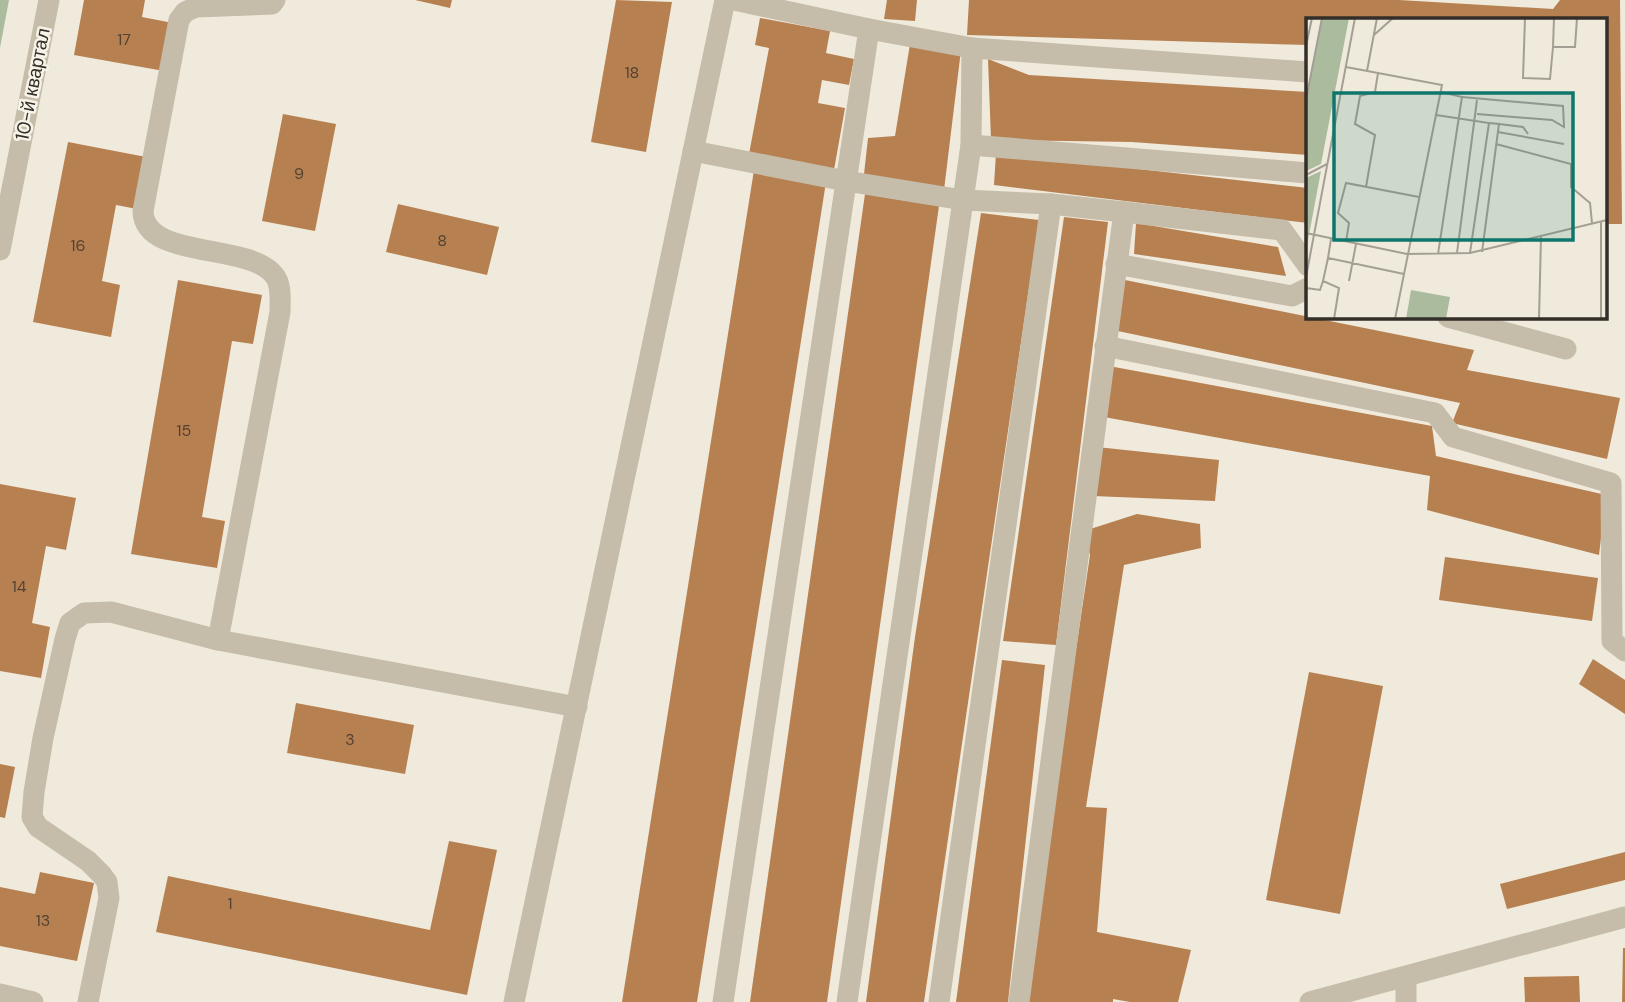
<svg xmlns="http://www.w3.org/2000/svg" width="1625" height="1002" viewBox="0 0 1625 1002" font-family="'DM Sans',sans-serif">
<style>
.green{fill:#abbc9e}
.building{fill:#b78051}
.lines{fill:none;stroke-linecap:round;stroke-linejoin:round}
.minor{stroke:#c5bca9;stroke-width:21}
.labels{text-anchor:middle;stroke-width:5;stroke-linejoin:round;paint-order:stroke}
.number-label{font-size:16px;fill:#544232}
.street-label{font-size:19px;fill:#332e28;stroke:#f7f3e8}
.inset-road{fill:none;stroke:#a49f94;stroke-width:2}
.view{fill:#0f766e;fill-opacity:0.15;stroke:#0f766e;stroke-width:3.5}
.inset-edge{fill:none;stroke:#332e28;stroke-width:3.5}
</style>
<rect width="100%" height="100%" fill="#efeadc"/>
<path class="green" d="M0,0H9L0,48Z"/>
<g class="building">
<path d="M84,0H145L142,17L173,23L164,71L74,55Z"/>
<path d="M415,0H452L450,8Z"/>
<path d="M616,0L672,2L646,152L591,142Z"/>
<path d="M887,0H917L915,21L884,19Z"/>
<path d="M969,0H1399L1553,9L1560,0H1620L1622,224H1606V19H1308V45L967,35Z"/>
<path d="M760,18L830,31L826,53L854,59L849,85L822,80L818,103L845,108L834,170L749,154L769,48L755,45Z"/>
<path d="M910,44L961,50L944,190L864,174L868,138L895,136Z"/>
<path d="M988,59L1029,75L1308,92V155L1132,142L991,140Z"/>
<path d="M283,114L336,124L315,231L262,221Z"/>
<path d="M68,142L146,157L137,209L116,205L102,281L120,285L111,337L33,322Z"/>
<path d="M996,153L1308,188V223L994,185Z"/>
<path d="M754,170L826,182L697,1002H622Z"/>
<path d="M865,194L939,206L827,1002H750Z"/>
<path d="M398,204L499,227L487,275L386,252Z"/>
<path d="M981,213L1039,220L924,1002H866L915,637Z"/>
<path d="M1064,217L1108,222L1056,645L1003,641Z"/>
<path d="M1136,223L1278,247L1286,276L1134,254Z"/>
<path d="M178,280L262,295L253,344L232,341L202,517L225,521L217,568L131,554Z"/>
<path d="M1125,280L1474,350L1467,370L1620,398L1607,459L1452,423L1460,403L1113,330Z"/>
<path d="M1109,366L1432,426L1436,456L1606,495L1599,555L1427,510L1430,476L1104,417Z"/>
<path d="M1097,447L1219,460L1215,501L1093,496Z"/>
<path d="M0,484L76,498L66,550L46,546L32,623L50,627L41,678L0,671Z"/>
<path d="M1137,514L1200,524L1201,548L1124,565L1086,807L1107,808L1097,932L1191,950L1178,1002H1130L1113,999V1002H1024L1090,555L1084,531Z"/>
<path d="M1445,557L1598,578L1592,621L1439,600Z"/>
<path d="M1593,659L1625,680V714L1579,684Z"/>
<path d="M1002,660L1045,665L1008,1002H956Z"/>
<path d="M1309,672L1383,686L1340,914L1266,900Z"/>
<path d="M296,703L414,725L405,774L287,753Z"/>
<path d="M0,764L15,767L5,818L0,817Z"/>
<path d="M449,841L497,850L467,995L156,932L168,876L430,930Z"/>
<path d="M1625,852V880L1507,909L1500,884Z"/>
<path d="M40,872L94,883L77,961L0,946V887L35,894Z"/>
<path d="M1623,948H1625V1002H1622Z"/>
<path d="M1579,976L1580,1002H1525L1524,977Z"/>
</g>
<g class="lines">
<g class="minor">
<path d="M869,29L972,48L1308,72"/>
<path d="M971,145L1308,173"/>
<path d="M693,151L846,181L963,200L1051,204L939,1002"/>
<path d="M1124,212L1282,230L1308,266"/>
<path d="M0,250L49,0"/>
<path d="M1116,264L1292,296L1308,288"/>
<path d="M1448,317L1566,349"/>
<path d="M1105,346L1435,413L1453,437L1611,483L1612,641L1625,651"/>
<path d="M218,640L280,312C280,301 282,284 274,275C248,242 144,260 143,211L179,20L185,12L196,7L272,4L275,0"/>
<path d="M0,994L33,1002"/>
<path d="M88,1002L109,898L107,882L102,875L88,861L38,827L32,817L34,792L43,738L65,639L70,623L84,613L111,612L218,640L577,707"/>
<path d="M514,1002L725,0"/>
<path d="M723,1002L869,29L734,0"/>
<path d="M847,1002L971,145L972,48"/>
<path d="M1019,1002L1124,212L1051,204"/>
<path d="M1310,1002L1625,917"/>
<path d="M1406,1002V978"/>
</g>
</g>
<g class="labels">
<g class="number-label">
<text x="124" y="45">17</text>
<text x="632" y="78">18</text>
<text x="299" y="179">9</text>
<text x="442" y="246">8</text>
<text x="78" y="251">16</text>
<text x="184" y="436">15</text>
<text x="19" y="592">14</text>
<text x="350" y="745">3</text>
<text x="230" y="909">1</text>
<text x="43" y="926">13</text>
</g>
<g class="street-label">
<text transform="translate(32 84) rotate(-79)" y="7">10-й квартал</text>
</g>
</g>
<g transform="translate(1306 18)">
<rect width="301" height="301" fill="#efeadc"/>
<path d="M16,0H43L15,146L0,153V81ZM15,153L2,222L0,232V160ZM105,272L144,279L140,301H100Z" fill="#abbc9e"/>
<path class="inset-road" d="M219,0L217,60L244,61L247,29M248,0L247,29H269L271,0M68,17L87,0M0,28L6,0M40,49L136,67L89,301M61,53L71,0M156,79L257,88L258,109L246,102L171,96M0,82L16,0M130,97L183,105L164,235M193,106L217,109L222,116M192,114L258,126M190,126L265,146V169L284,185L286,205M0,157L21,146M60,169L69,117L49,106L54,78L69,74L72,55M0,215L101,236L164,235L301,202M25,221L22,240L98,256M40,224L43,205L32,195L40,165L113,179M176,234L193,106L183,105M151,235L171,82M132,236L156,79L135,74M22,240L17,263L33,270L28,301M0,259L49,0M43,263L50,226M0,270L14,272L17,263M233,301L235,219M295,301V203"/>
<path class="view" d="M28,75H267V222H28Z"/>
<rect width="301" height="301" class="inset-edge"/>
</g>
</svg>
